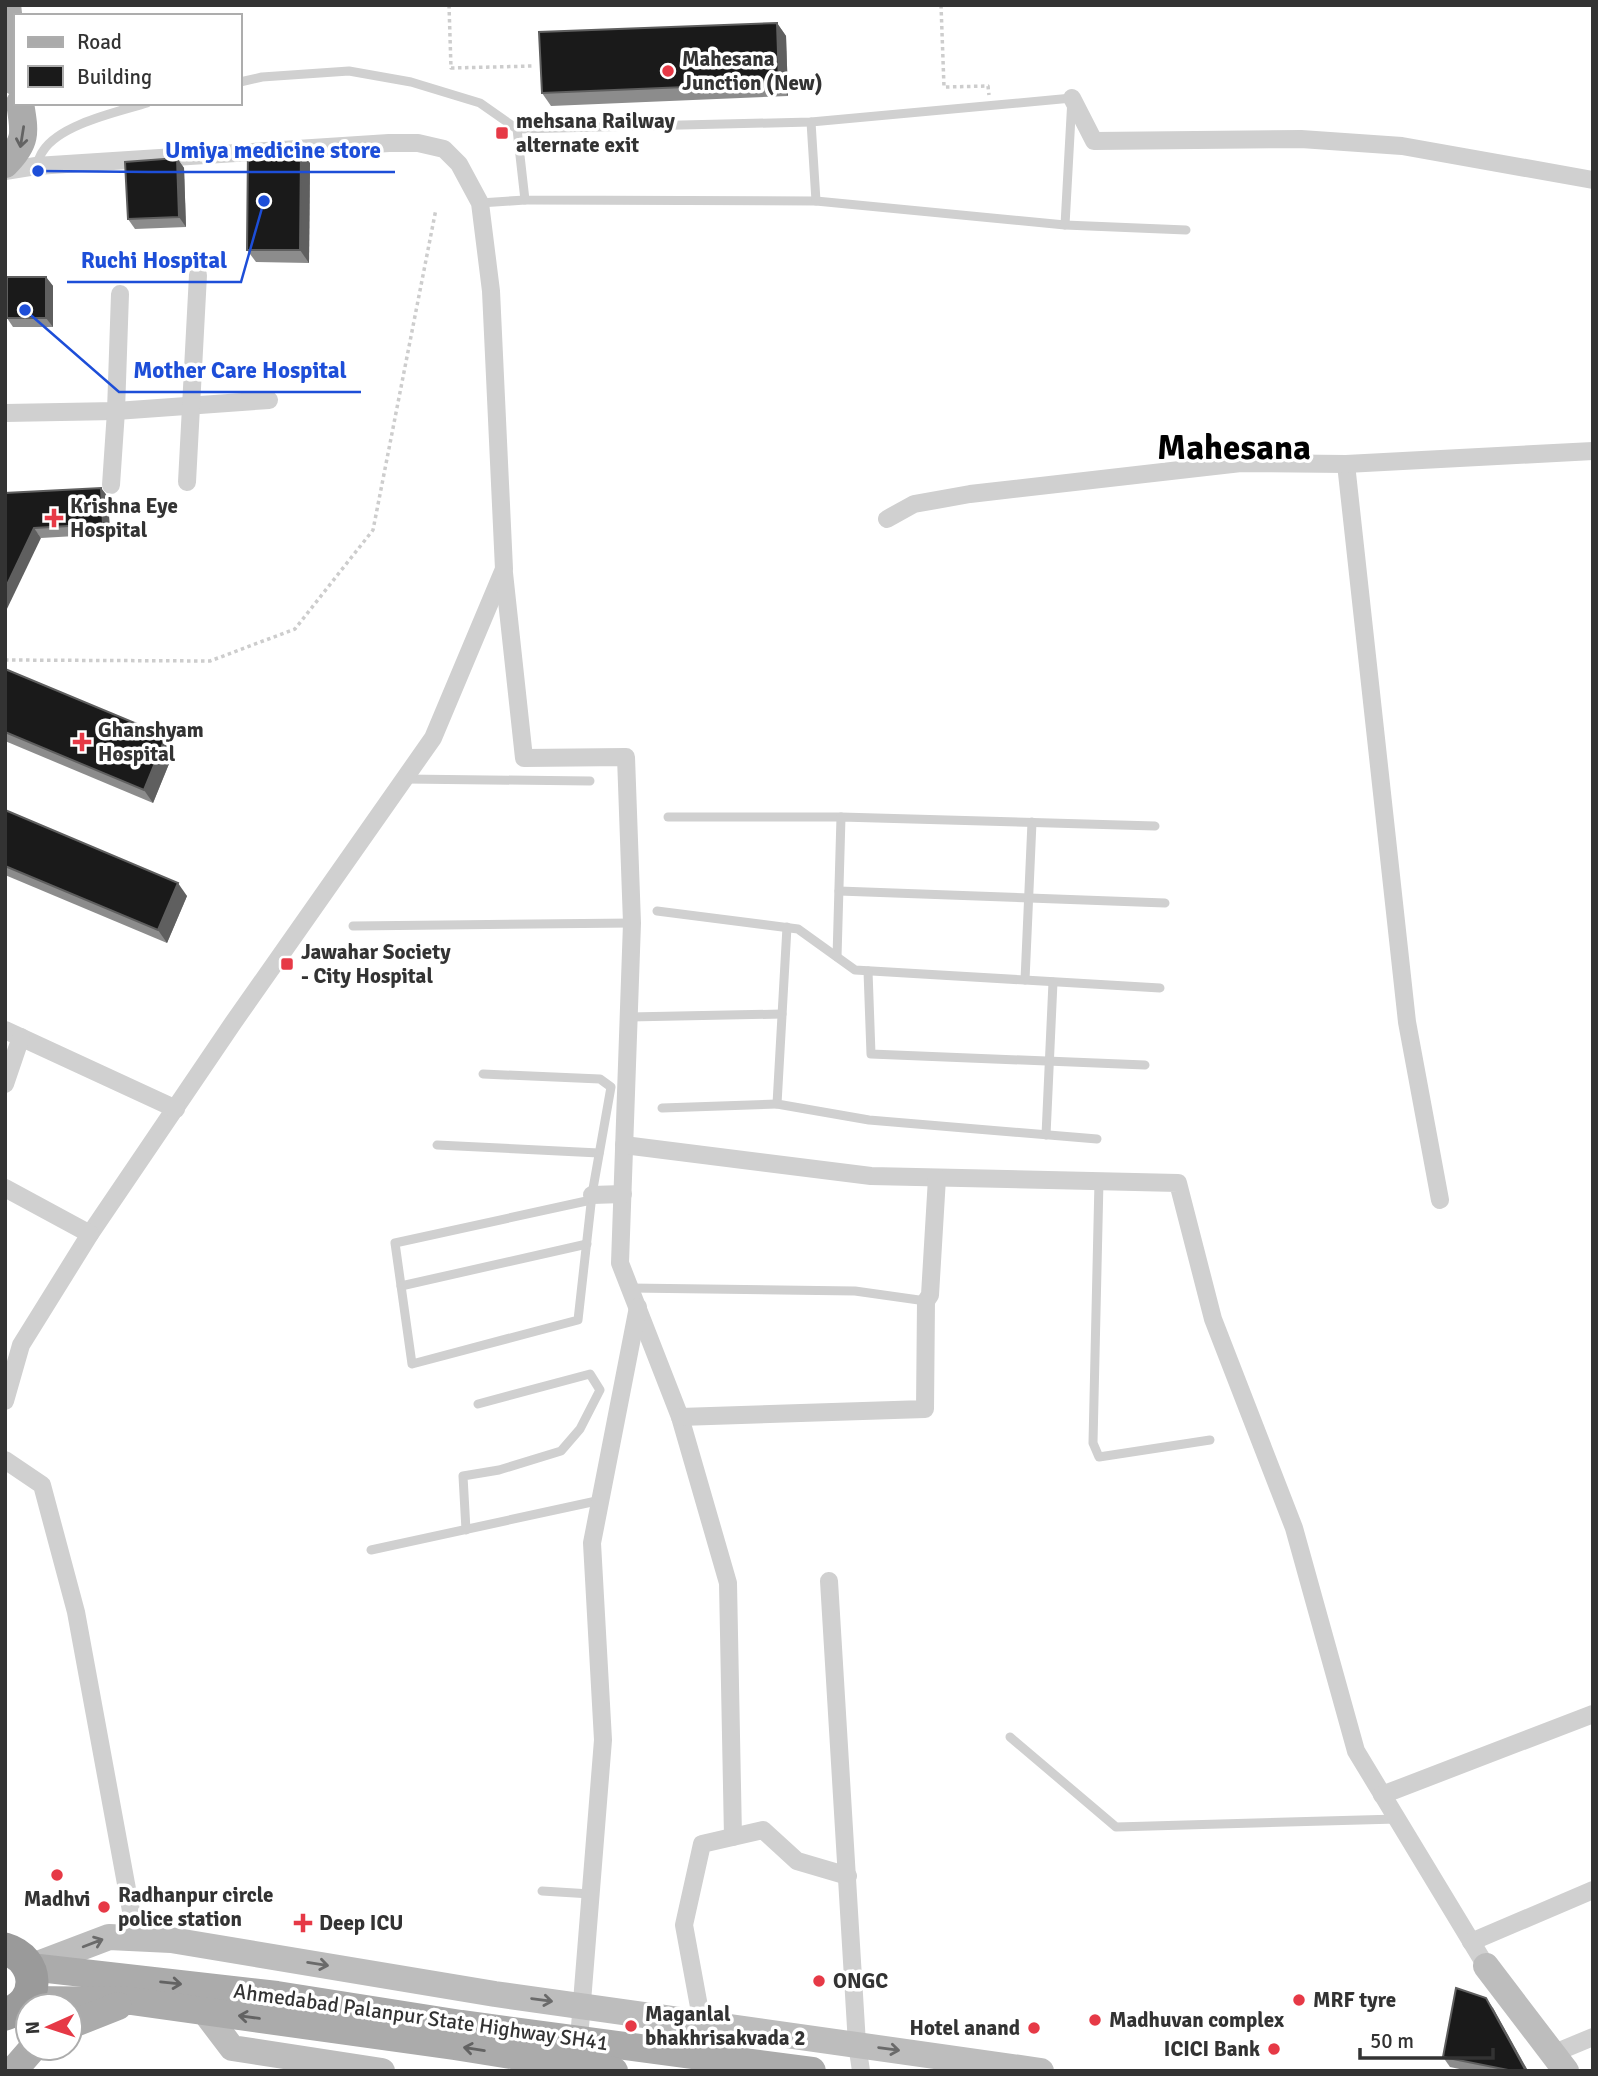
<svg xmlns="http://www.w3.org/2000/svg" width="1598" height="2076" viewBox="0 0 1598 2076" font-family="Signika,sans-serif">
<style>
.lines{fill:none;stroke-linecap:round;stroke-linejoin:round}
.path{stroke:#cdcdcd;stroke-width:3.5;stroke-dasharray:3.5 3.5;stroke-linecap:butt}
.lane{stroke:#d0d0d0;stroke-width:9}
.street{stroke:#d0d0d0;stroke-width:18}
.secondary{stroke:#bdbdbd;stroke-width:26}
.primary{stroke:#ababab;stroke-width:28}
.highway{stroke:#9a9a9a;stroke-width:33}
.wall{fill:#8c8c8c}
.shaded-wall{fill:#5f5f5f}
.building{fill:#1a1a1a;stroke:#5f5f5f;stroke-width:2}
.oneway{stroke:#636363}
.oneway2{stroke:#6a6a6a}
.poi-dot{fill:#e63946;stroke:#fff;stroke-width:2.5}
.labels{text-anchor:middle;stroke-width:7;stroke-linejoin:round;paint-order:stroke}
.poi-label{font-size:21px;font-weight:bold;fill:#333;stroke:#fff;text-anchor:start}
.street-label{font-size:21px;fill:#333;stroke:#fff}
.town-label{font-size:35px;font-weight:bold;fill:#000;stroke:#fff}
.leader{fill:none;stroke:#1d4ed8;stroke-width:2.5}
.callout-dot{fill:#1d4ed8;stroke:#fff;stroke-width:2.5}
.callout-label{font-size:23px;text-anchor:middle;font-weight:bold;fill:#1d4ed8;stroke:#fff;stroke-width:7;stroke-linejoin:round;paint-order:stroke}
</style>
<rect width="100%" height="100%" fill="#fff"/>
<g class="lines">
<g class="path">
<path d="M449,5L451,68L533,66"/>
<path d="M941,5L944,87L988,86L989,95"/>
<path d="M5,660L210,661L295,629L373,530L436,209"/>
</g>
<g class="lane">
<path d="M240,82L262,77L349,71L411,82L480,103L517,129L525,200L816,201L1065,225L1186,230"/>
<path d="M811,122L816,201"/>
<path d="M517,129L811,122L1072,98L1065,225"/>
<path d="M36,166C38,161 40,155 43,151C60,124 118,112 147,103"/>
<path d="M480,203L525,200"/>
<path d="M405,779L590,781"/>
<path d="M668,817H841"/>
<path d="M839,891L1165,903"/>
<path d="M657,911L798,929L855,970L1160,988"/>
<path d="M353,926L632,923"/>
<path d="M787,927L777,1104L869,1120L1097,1139"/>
<path d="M837,957L841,817L1155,826"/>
<path d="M868,971L871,1054L1145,1065"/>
<path d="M1025,980L1032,822"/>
<path d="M629,1017L782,1014"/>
<path d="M483,1074L600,1079L611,1087L591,1200L395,1243L412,1364L578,1320L592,1195"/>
<path d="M662,1108L777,1104"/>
<path d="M1046,1135L1053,982"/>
<path d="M437,1145L599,1153"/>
<path d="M1099,1181L1093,1443L1099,1457L1210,1440"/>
<path d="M401,1286L587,1244"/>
<path d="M630,1288L855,1291L926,1301"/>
<path d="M466,1530L463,1476L499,1470L561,1451L580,1429L600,1390L590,1374L478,1404"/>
<path d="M371,1550L601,1500"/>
<path d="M1010,1737L1116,1827L1397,1819"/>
<path d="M542,1891L591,1894"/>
</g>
<g class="street">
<path d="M1072,98L1094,141L1301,139L1402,146L1593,180"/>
<path d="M5,171L36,166L389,143H418L444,149L459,164L480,203L491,291L504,569L433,738L233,1023L90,1234L21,1345L5,1401"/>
<path d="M5,413L116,411L269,400"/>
<path d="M1346,464L1407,1022L1440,1200"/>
<path d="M187,482L198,275"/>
<path d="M111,485L116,411L120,294"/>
<path d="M887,519L914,504L970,494L1241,463L1346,464L1593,451"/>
<path d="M504,573L524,758L626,757L632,923L620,1263L680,1417L728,1583L733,1837"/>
<path d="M5,1030L176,1109"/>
<path d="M5,1084L21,1037"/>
<path d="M624,1145L871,1176L1178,1183L1213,1319L1294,1528L1356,1751L1486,1966"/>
<path d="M5,1188L90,1234"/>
<path d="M592,1195L623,1194"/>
<path d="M680,1417L925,1409L926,1301L930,1295L937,1178"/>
<path d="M5,1460L42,1485L76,1612L136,1938"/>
<path d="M829,1581L857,2044L861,2071"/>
<path d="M1382,1795L1593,1714"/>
<path d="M1471,1942L1593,1890"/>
<path d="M702,2023L684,1925L702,1844L763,1830L797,1861L848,1876"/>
<path d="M579,2039L603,1740L592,1543L638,1307"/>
<path d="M1552,2054L1593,2037"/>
</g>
<g class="secondary">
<path d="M1486,1966L1566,2071"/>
<path d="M30,1967L109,1937L171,1940L495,1994L1041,2071"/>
<path d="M204,2011L232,2048L382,2071"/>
</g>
<g class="primary">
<path d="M7,5L16,82"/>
<path d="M5,164C27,142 25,133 20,103"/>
<path d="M30,1967L277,1995L461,2024L812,2071"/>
<path d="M27,2000L131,2001L454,2046L614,2071"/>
<path d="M70,2025L118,2006"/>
<path d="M13,2071L33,2048"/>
</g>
<path class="highway" d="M5,1949C40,1959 42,2004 5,2014"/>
</g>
<g class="wall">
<path d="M777,23L786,36L788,96L551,106L542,93Z"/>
<path d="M177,158L184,168L186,227L135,229L128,219Z"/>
<path d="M310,163L309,263L256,262L247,250Z"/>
<path d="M46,277L53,286V327H13L7,318Z"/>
<path d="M101,488L108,497L110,534L41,538L5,493Z"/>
<path d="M5,669L166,736L175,749L153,803L5,741Z"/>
<path d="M5,810L187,896L167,943L5,875Z"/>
<path d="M1493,2008L1528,2071H1469L1450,2067L1443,2057Z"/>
</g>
<g class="shaded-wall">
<path d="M777,23L786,36L788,96L779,83Z"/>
<path d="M301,151L310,163L309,263L300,250Z"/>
<path d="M177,158L184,168L186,227L179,217Z"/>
<path d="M46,277L53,286V327L46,318Z"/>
<path d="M101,488L108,497L110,534L103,524Z"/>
<path d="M34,528L41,538L5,613V589Z"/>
<path d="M166,736L175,749L153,803L144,790Z"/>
<path d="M178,883L187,896L167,943L158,930Z"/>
<path d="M1486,1998L1493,2008L1528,2071H1526Z"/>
</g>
<g class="building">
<path d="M777,23L779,83L542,93L539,32Z"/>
<path d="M248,150L301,151L300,250H247Z"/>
<path d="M177,158L179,217L128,219L125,162Z"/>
<rect x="7" y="277" width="39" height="41"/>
<path d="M101,488L103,524L34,528L5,589V493Z"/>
<path d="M5,669L166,736L144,790L5,732Z"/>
<path d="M5,810L178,883L158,930L5,866Z"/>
<path d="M1456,1988L1486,1998L1526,2071H1513L1443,2057Z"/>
</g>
<defs><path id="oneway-shaft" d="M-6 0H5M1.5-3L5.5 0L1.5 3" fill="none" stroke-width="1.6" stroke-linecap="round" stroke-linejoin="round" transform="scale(1.75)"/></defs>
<g class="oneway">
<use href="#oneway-shaft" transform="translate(22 137) rotate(99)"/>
<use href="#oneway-shaft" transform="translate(171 1983) rotate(6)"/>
<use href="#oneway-shaft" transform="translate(249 2017) rotate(-172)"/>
<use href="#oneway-shaft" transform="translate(474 2049) rotate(-171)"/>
</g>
<g class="oneway2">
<use href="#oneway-shaft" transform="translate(93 1943) rotate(-21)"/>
<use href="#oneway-shaft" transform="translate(318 1964) rotate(9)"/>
<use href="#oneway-shaft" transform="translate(542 2000) rotate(8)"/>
<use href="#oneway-shaft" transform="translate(889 2049) rotate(8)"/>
</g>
<g class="poi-dot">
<circle cx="668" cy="71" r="7"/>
<rect x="495" y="126" width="14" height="14" rx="3.5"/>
<path d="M50.5 507.5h7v7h7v7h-7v7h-7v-7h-7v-7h7z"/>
<path d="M78.5 731.5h7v7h7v7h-7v7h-7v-7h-7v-7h7z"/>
<rect x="280" y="957" width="14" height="14" rx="3.5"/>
<circle cx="57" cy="1875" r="7"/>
<circle cx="104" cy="1907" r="7"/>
<path d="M299.5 1912.5h7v7h7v7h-7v7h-7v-7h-7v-7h7z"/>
<circle cx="819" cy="1981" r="7"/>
<circle cx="1299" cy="2000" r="7"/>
<circle cx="1095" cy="2020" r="7"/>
<circle cx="631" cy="2026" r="7"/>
<circle cx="1034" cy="2028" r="7"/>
<circle cx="1274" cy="2049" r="7"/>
</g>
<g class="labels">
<g class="poi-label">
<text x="682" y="66">Mahesana<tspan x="682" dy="24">Junction (New)</tspan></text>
<text x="516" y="128">mehsana Railway<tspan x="516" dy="24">alternate exit</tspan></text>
<text x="70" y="513">Krishna Eye<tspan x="70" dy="24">Hospital</tspan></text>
<text x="98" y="737">Ghanshyam<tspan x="98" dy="24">Hospital</tspan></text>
<text x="301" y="959">Jawahar Society<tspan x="301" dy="24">- City Hospital</tspan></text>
<text x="118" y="1902">Radhanpur circle<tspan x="118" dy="24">police station</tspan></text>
<text x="57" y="1906" text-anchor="middle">Madhvi</text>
<text x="319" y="1930">Deep ICU</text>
<text x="833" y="1988">ONGC</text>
<text x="1313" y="2007">MRF tyre</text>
<text x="645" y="2021">Maganlal<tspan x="645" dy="24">bhakhrisakvada 2</tspan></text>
<text x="1109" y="2027">Madhuvan complex</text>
<text x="1020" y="2035" text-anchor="end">Hotel anand</text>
<text x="1260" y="2056" text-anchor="end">ICICI Bank</text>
</g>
<g class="street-label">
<text transform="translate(421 2017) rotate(8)" y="7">Ahmedabad Palanpur State Highway SH41</text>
</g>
<g class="town-label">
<text x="1234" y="459">Mahesana</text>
</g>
</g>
<path class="leader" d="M38 171L151 172H395M264 201L241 282H67M25 310L119 392H361"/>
<g class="callout-dot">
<circle cx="38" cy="171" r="7"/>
<circle cx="264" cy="201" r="7"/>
<circle cx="25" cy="310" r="7"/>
</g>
<g class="callout-label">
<text x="273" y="158">Umiya medicine store</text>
<text x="154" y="268">Ruchi Hospital</text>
<text x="240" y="378">Mother Care Hospital</text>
</g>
<rect width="1598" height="2076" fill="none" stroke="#333333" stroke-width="14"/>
<rect x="14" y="14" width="228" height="91" fill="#ffffff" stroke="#adadad" stroke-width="2"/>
<rect x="28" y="37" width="35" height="10" fill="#ababab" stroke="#adadad" stroke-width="2"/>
<text x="77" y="49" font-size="21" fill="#333333">Road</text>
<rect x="28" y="66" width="35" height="21" fill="#1a1a1a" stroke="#adadad" stroke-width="2"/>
<text x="77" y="84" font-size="21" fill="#333333">Building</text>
<g transform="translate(49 2027) rotate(267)"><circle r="33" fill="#ffffff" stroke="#adadad" stroke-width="2"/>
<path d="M0-5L12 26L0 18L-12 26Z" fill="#e63946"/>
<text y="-10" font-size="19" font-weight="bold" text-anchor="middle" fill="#333333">N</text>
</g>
<path d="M1360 2048v10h133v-10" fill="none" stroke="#333333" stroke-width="3.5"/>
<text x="1370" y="2048" font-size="21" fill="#333333" stroke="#ffffff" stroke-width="5" paint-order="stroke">50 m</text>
</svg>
